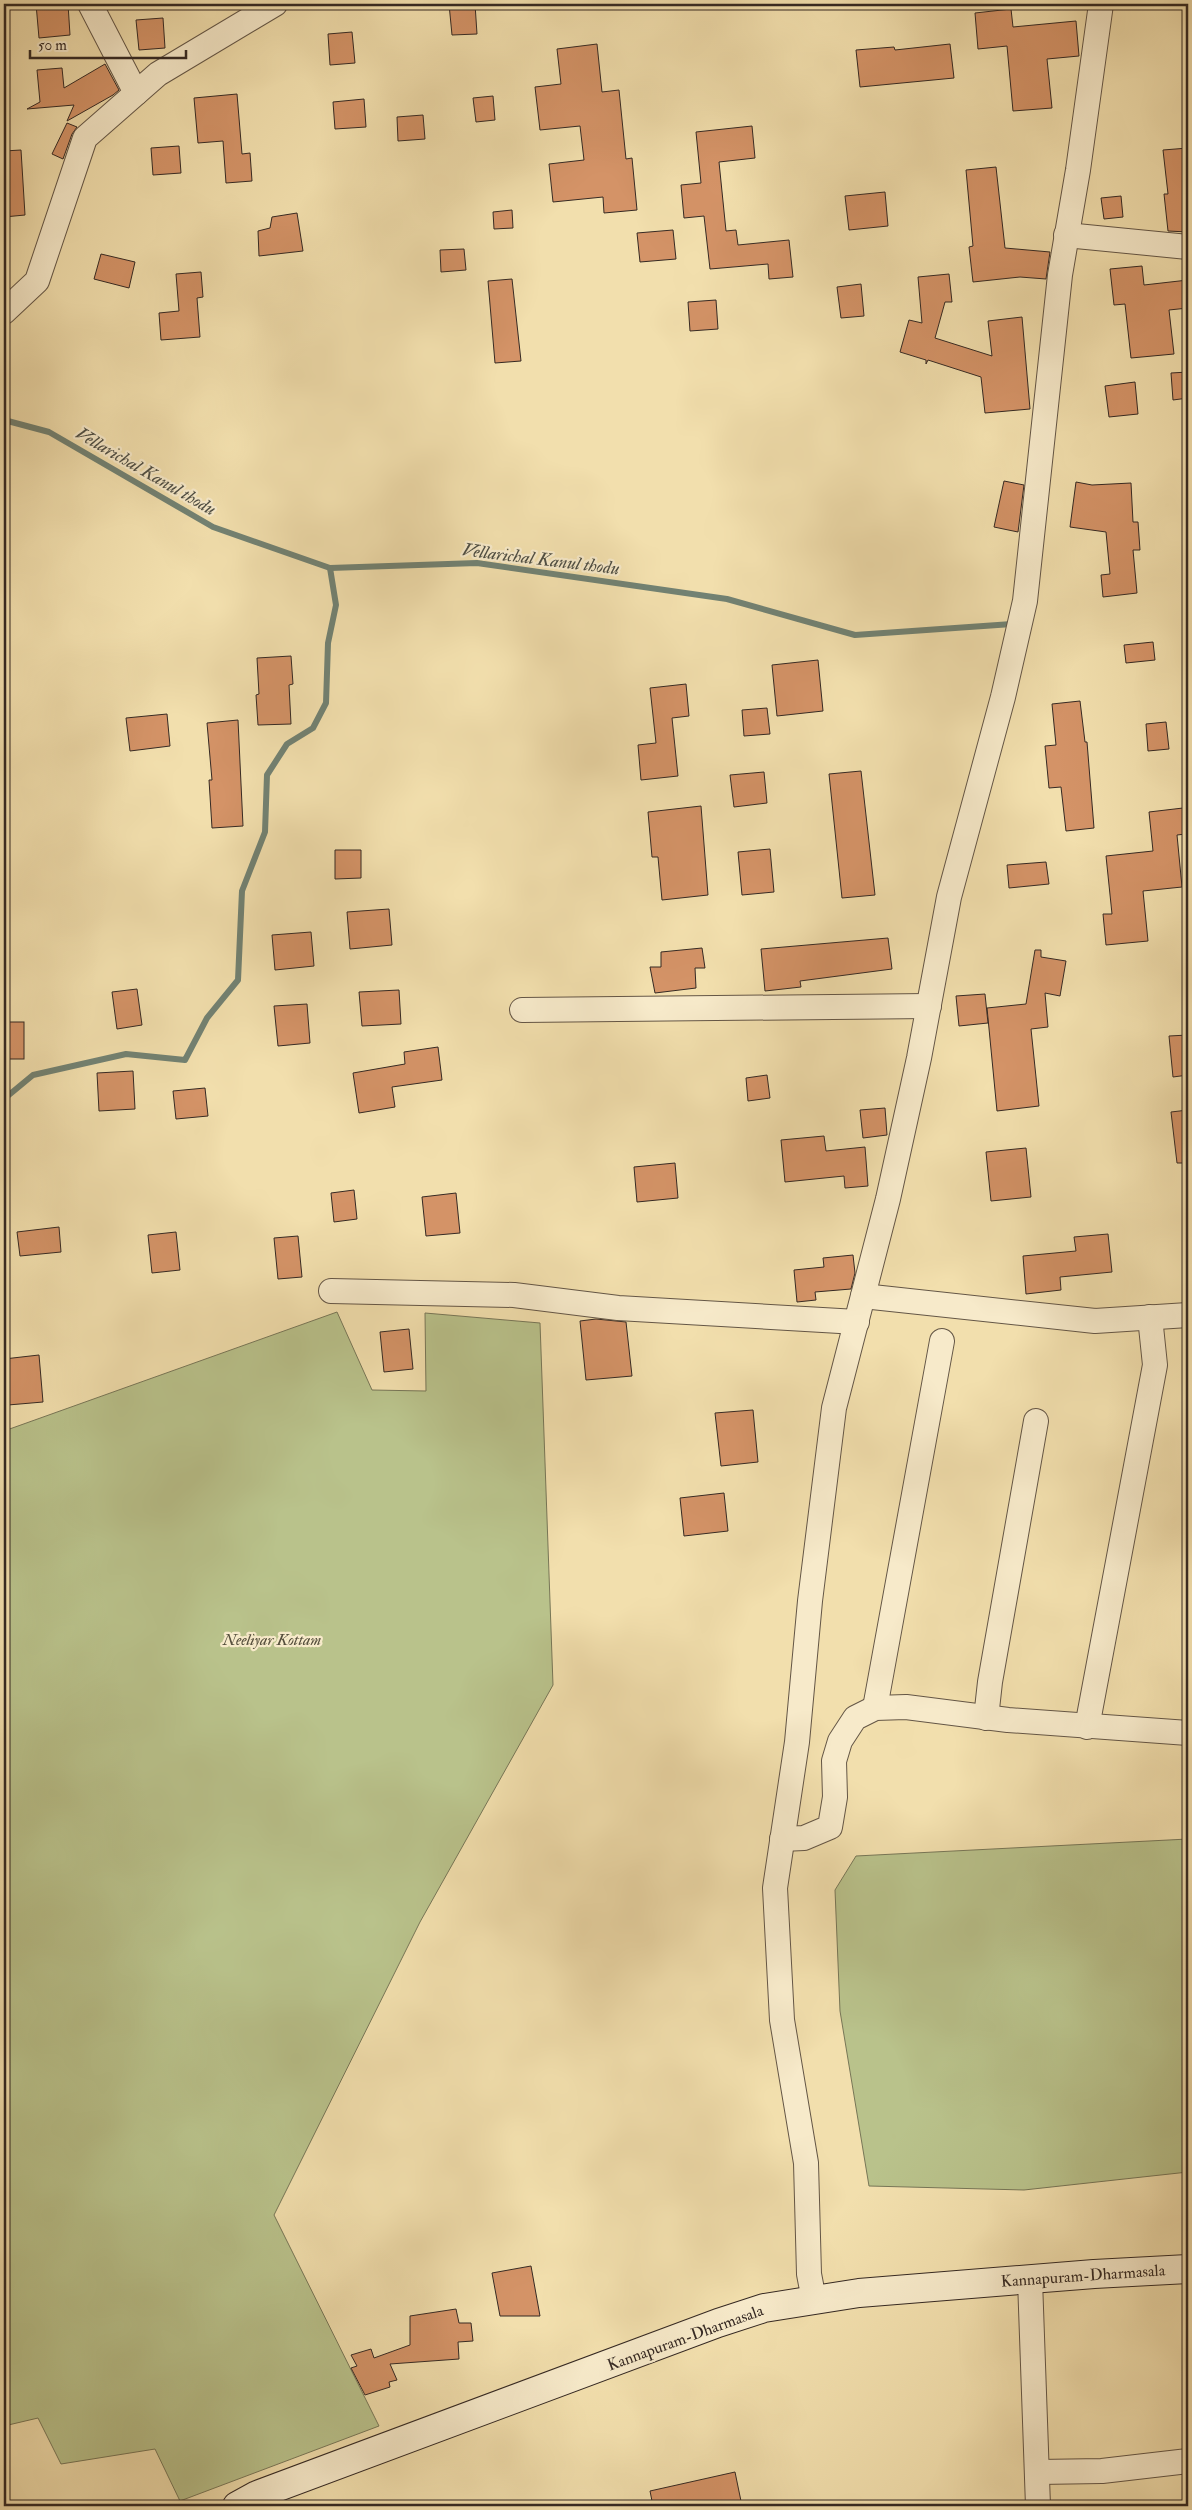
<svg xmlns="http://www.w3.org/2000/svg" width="1192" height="2510" viewBox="0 0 1192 2510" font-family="'IM FELL Double Pica',serif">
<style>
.green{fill:#b9c28b;stroke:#777657}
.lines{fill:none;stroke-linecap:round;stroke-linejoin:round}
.stream{stroke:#728273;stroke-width:6}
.building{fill:#d49367;stroke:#352923}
.minor-casing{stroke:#645646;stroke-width:26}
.secondary-casing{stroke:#352923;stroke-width:30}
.minor{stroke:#f7eaca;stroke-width:24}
.secondary{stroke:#f7eaca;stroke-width:28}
.labels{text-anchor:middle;stroke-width:4.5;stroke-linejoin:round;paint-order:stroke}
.park-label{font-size:16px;font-style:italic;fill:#564f3d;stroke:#f7eaca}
.street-label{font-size:16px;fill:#352923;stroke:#f7eaca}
.water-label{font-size:18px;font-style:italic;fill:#4e4e44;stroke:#f7eaca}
</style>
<rect width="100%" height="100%" fill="#f2dfad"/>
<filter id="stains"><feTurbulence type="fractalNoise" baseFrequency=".004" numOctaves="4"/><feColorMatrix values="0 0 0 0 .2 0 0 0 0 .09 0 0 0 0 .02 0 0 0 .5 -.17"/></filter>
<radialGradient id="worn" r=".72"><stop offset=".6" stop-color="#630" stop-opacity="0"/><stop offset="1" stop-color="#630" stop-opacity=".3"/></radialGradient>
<g class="green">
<path d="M337,1312L372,1390L426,1391L425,1313L540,1323L553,1685L420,1922L274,2215L379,2426L180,2501L155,2449L61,2464L38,2418L4,2426V1431Z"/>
<path d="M1188,1839V2172L1024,2190L869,2186L840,2011L835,1890L856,1856Z"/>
</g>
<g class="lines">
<g class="stream">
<path d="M4,420L49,432L213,527L330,568L477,563L727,599L855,635L1012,624"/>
<path d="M4,1099L33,1075L126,1054L185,1060L207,1018L238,980L242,891L265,832L267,775L287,744L313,728L326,703L328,643L336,605L330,568"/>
</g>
</g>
<g class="building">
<path d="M36,4H68L70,35L39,38Z"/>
<path d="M449,4H475L477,34L452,35Z"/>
<path d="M1011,9L1013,27L1076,21L1079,56L1047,59L1052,108L1013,111L1007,46L978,49L975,13Z"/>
<path d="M163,18L165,48L139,50L136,20Z"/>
<path d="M352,32L355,63L330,65L328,34Z"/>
<path d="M597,44L602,92L619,90L626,159L632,158L637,210L604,213L603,197L553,202L549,164L584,160L580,126L540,130L535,87L561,84L557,49Z"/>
<path d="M950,44L954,78L860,87L856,50L894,47L895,50Z"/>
<path d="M105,64L119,90L113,95L67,121L74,105L27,109L40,102L37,70L62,68L64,88Z"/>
<path d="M237,94L242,154L250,153L252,181L226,183L223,141L198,143L194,98Z"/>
<path d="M493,96L495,120L476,122L473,98Z"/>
<path d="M364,99L366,127L335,129L333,102Z"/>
<path d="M423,115L425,139L398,141L397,117Z"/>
<path d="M67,123L77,127L72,134L63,159L52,154Z"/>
<path d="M752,126L755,158L719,162L726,231L736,230L738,245L789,240L793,277L769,279L768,264L710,269L704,216L684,218L681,185L701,183L696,132Z"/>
<path d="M179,146L181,173L153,175L151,148Z"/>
<path d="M1188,148V232L1168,231L1164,194H1168L1163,150Z"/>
<path d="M21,150L25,215L4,217V151Z"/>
<path d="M996,167L1005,248L1050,252L1046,279L1020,277L973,282L969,247L973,246L966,170Z"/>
<path d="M885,192L888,226L849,230L845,196Z"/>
<path d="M1121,196L1123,217L1104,219L1101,198Z"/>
<path d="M512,210L513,228L494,229L493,212Z"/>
<path d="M297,213L303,251L259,256L258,231L270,228L272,217Z"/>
<path d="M673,230L676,259L640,262L637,233Z"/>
<path d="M464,249L466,270L441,272L440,250Z"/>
<path d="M101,254L135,262L129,288L94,279Z"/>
<path d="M1142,266L1144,285L1188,280V308L1169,310L1174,354L1131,358L1125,304L1114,305L1110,269Z"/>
<path d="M201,272L203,297L197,298L200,337L161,340L159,313L179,311L176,274Z"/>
<path d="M949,274L952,302H945L935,338L992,356L988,321L1022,317L1030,409L985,413L981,377L928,360L926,364V360L900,352L909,320L922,323L918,277Z"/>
<path d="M512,279L521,361L495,363L488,281Z"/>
<path d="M861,284L864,316L841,318L837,287Z"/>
<path d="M716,300L718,329L690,331L688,302Z"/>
<path d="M1188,372V398L1173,400L1171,373Z"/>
<path d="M1135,382L1138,414L1109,417L1105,386Z"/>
<path d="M1004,481L1024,485L1018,532L994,527Z"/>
<path d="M1076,482L1092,485L1131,483L1133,522H1138L1140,550H1133L1137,593L1103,597L1101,575L1110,574L1106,532L1070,527Z"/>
<path d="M1153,642L1155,660L1126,663L1124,645Z"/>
<path d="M291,656L293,684L289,685L291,724L258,725L256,695L259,694L257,658Z"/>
<path d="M818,660L823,711L777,716L772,665Z"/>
<path d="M686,684L689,716L672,718L678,776L641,780L638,745L656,743L650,688Z"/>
<path d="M1080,701L1085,742H1087L1094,828L1066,831L1061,787L1049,788L1045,746L1056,745L1052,704Z"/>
<path d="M767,708L770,734L744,736L742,710Z"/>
<path d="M167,714L170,746L130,751L126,718Z"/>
<path d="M238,720L243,826L212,828L209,780H212L207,723Z"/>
<path d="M1166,722L1169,749L1148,751L1146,724Z"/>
<path d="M861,771L875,895L842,898L829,774Z"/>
<path d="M764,772L767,803L734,807L730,775Z"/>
<path d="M701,806L708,895L662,900L658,857H652L648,812Z"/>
<path d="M1183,808L1186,834L1177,835L1182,887L1143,891L1148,941L1106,945L1103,914H1112L1106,856L1153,851L1149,812Z"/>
<path d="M770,849L774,892L742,895L738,852Z"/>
<path d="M335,850H361V878L335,879Z"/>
<path d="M1046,862L1049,884L1009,888L1007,865Z"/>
<path d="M389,909L392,945L350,949L347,912Z"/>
<path d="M311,932L314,966L275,970L272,935Z"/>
<path d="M888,938L892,969L800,981L801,987L765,991L761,949Z"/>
<path d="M702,948L705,968H695L696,988L655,993L650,967H661V952Z"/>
<path d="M1035,950H1041V957L1066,961L1060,996L1045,993L1048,1027L1031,1029L1039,1106L997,1111L987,1008L1026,1004Z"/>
<path d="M137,989L142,1025L117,1029L112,992Z"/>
<path d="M399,990L401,1024L362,1026L359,992Z"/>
<path d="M985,994L988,1023L959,1026L956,996Z"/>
<path d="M307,1004L310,1043L278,1046L274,1006Z"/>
<rect x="4" y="1022" width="20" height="37"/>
<path d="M1188,1035V1075L1173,1077L1169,1036Z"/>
<path d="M438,1047L442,1080L392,1087L395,1107L359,1113L353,1073L405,1064L404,1052Z"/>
<path d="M133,1071L135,1109L99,1111L97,1073Z"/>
<path d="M767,1075L770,1098L748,1101L746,1078Z"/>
<path d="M205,1088L208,1116L176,1119L173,1091Z"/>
<path d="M885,1108L887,1135L863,1138L860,1110Z"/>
<path d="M1188,1110V1163H1177L1171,1112Z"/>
<path d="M824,1136L826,1151L865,1147L868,1186L845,1188L844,1176L785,1182L781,1140Z"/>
<path d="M1026,1148L1031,1197L991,1201L986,1152Z"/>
<path d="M675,1163L678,1198L637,1202L634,1167Z"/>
<path d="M354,1190L357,1219L334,1222L331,1193Z"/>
<path d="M456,1193L460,1233L426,1236L422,1197Z"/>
<path d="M59,1227L61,1252L20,1256L17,1232Z"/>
<path d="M176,1232L180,1270L152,1273L148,1235Z"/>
<path d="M1108,1234L1112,1272L1060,1277L1061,1290L1026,1294L1023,1256L1076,1251L1074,1237Z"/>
<path d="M298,1236L302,1277L278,1279L274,1238Z"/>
<path d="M853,1255L855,1273L851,1289L815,1292L816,1300L797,1302L794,1270L824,1267L823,1258Z"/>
<path d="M596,1319L626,1322L632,1376L586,1380L580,1321Z"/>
<path d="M409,1329L413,1369L384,1372L380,1332Z"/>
<path d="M39,1355L43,1402L8,1405L4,1359Z"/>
<path d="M753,1410L758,1462L721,1466L715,1413Z"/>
<path d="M724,1493L728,1531L684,1536L680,1498Z"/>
<path d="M531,2266L540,2316H500L492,2273Z"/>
<path d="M456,2309L459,2323H471L473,2341L458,2342L459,2359L390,2364L397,2380L389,2382L390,2387L365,2395L351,2368L357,2366L351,2355L371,2349L374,2358L410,2345V2316Z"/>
<path d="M735,2472L742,2506H653L650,2491Z"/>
</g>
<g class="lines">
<defs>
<g id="minor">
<path d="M90,4L136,93"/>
<path d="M1066,235L1188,247"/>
<path d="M4,312L37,281L85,138L158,74L275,4"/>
<path d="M522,1010L929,1006"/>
<path d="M331,1291L514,1295L618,1308L857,1322"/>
<path d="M863,1296L1095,1321L1188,1315"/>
<path d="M875,1708L942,1341"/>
<path d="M986,1718L990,1682L1036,1421"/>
<path d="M1087,1727L1155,1365L1150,1317"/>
<path d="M782,1839L804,1838L830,1827L835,1797L834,1761L840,1741L855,1718L875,1708L906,1707L1008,1720L1188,1733"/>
<path d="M1030,2280L1038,2506"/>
<path d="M814,2300L809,2274L806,2163L782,2020L775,1888L797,1742L810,1601L834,1408L888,1199L919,1058L949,897L1003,697L1025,601L1060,275L1078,170L1101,4"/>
<path d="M1038,2472L1102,2471L1188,2461"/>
</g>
<path id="secondary" d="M237,2506L257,2495L718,2323L764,2308L859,2293L1094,2274L1188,2269"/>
</defs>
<use href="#minor" class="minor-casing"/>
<use href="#secondary" class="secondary-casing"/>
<use href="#minor" class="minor"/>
<use href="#secondary" class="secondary"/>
</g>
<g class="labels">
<g class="park-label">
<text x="272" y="1645">Neeliyar Kottam</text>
</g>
<g class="street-label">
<text transform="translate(1083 2275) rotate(-4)" y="6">Kannapuram-Dharmasala</text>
<text transform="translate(685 2337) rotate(-20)" y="6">Kannapuram-Dharmasala</text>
</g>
<g class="water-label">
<text transform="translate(146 471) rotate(30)" y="6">Vellarichal Kanul thodu</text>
<text transform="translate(541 559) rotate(7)" y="6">Vellarichal Kanul thodu</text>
</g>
</g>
<rect width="1192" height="2510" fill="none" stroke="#f2dfad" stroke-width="20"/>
<rect x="5" y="5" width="1182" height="2500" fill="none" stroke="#352923" stroke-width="2.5"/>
<rect x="10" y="10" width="1172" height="2490" fill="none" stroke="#352923"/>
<path d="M30 50v8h156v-8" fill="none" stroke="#352923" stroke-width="2.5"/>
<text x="38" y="50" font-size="15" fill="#352923" stroke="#f7eaca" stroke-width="4" paint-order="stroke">50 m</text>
<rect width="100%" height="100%" filter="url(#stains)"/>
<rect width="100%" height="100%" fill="url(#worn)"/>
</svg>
